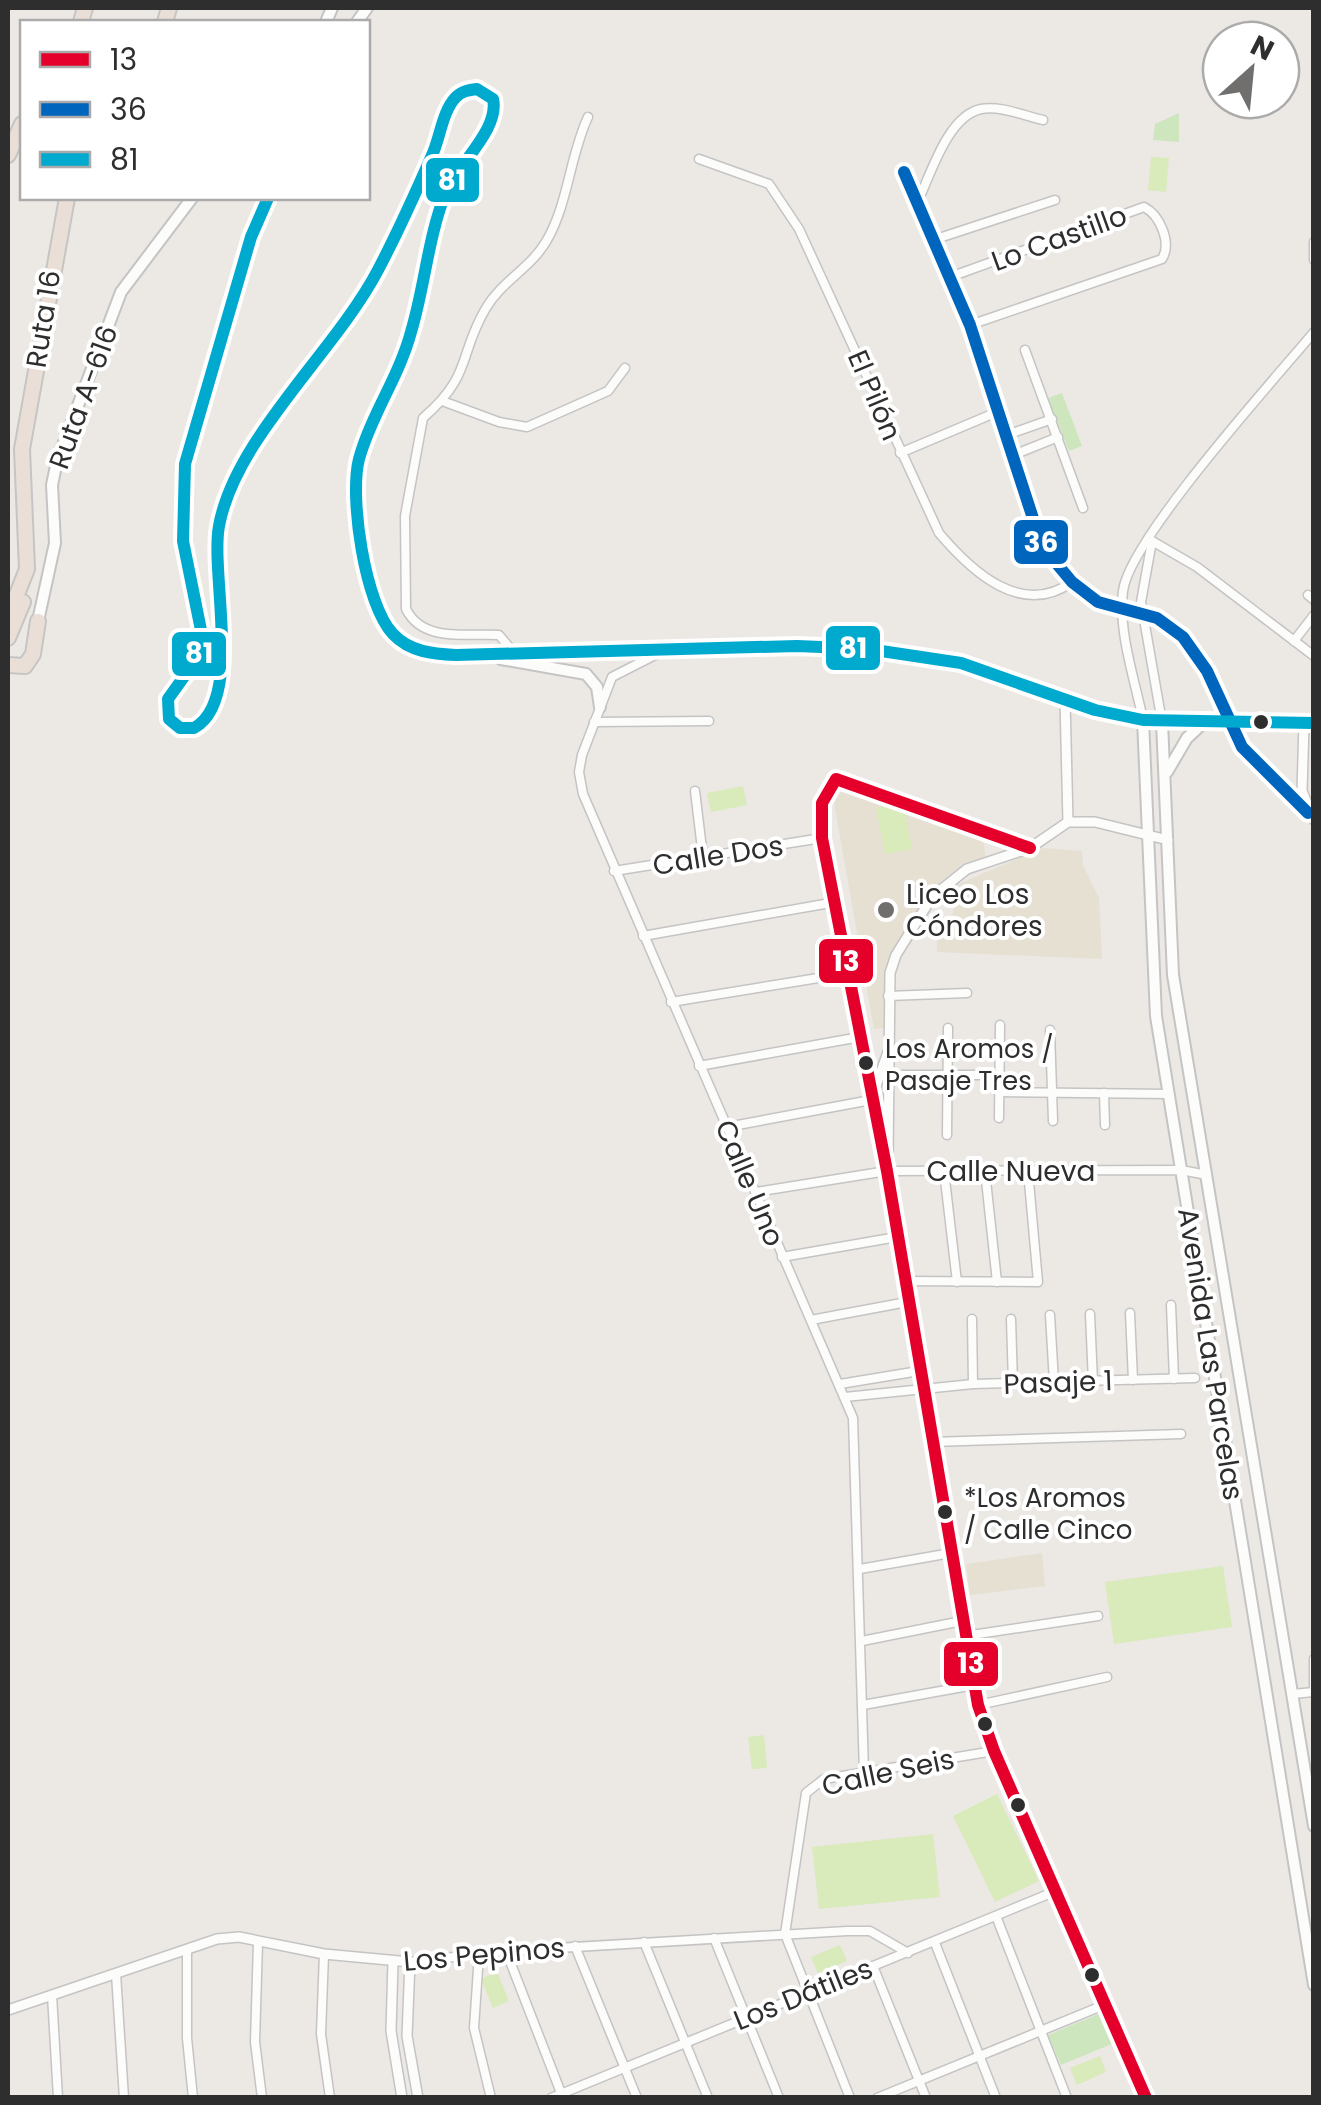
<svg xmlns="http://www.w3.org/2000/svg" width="1321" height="2105" viewBox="0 0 1321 2105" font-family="Poppins,sans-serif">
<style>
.education{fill:#e6e0d3}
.green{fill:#cee6be}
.pitch{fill:#d9eabb}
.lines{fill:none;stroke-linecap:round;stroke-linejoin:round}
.minor-casing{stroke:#c5c4c5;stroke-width:11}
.tertiary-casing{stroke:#c5c4c5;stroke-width:12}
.secondary-casing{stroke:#c5c4c5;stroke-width:14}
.motorway-casing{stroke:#c6c5c4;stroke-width:18}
.minor{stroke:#fcfcfb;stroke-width:8}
.tertiary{stroke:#fcfcfb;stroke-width:9}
.secondary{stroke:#fcfcfb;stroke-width:10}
.motorway{stroke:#eadfd6;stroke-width:14}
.bus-1-casing{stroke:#fff;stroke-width:20}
.bus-2-casing{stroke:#fff;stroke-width:20}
.bus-3-casing{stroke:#fff;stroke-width:20}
.bus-1{stroke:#e4002b;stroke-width:12}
.bus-2{stroke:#0065bd;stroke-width:12}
.bus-3{stroke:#00a9ce;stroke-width:12}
.bus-dot{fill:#2e2e2e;stroke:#fff;stroke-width:4}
.poi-dot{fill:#706f6e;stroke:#fff;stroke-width:4}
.labels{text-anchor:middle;stroke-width:8;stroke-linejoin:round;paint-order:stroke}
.bus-label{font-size:26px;fill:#2e2e2e;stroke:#fff;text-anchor:start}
.street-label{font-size:28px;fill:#2e2e2e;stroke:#fff}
.poi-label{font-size:28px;fill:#2e2e2e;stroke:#fff;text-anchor:start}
.line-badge{stroke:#fff;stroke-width:4}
.badge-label{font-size:28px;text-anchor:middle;font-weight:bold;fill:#fff}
</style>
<rect width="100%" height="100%" fill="#ece8e4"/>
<g class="education">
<path d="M841,784L981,829L986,858L966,863L941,881L888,962L884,1028L874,1029L834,803Z"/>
<path d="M1043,848L1082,851L1083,865L1099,898L1102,959L937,952L938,921L952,922L956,885Z"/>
<path d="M1042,1553L1045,1586L970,1595L966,1564Z"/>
</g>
<g class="green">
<path d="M1179,113V142L1153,140L1155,124Z"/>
<path d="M1062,393L1082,446L1069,451L1048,398Z"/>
<path d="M1101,2013L1114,2043L1061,2065L1048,2035Z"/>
</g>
<g class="pitch">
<path d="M1151,157L1169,158L1166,192L1148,190Z"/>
<path d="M743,786L747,805L711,812L707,793Z"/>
<path d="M903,803L912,849L885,854L876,808Z"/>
<path d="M1223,1566L1232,1627L1114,1644L1105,1582Z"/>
<path d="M764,1735L767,1768L752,1769L748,1737Z"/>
<path d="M997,1794L1039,1881L995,1902L953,1816Z"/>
<path d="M933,1834L940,1897L819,1909L812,1847Z"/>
<path d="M840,1945L847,1961L818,1973L811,1957Z"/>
<path d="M497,1972L509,2001L493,2008L481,1979Z"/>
<path d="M1100,2056L1106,2072L1077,2085L1070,2068Z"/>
</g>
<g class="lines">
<defs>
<g id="minor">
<path d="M699,159L769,184L799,229L939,533C972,572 1022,618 1072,582"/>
<path d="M904,172L970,325L1042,546L1072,582L1098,602L1157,618L1183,637L1207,671L1242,747L1308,813"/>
<path d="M917,203C930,177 947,116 981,109C999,105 1025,116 1043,120"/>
<path d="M933,240L1055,200"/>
<path d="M1314,242V260"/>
<path d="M950,277L1144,207C1160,215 1172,243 1162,259L970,325"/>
<path d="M1025,350L1083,508"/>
<path d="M445,402L499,422L527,427L608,391L625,368"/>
<path d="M1004,436L1052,419"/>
<path d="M900,453L997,412"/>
<path d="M1011,456L1058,437"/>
<path d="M1152,541L1197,567L1314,656"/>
<path d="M1152,541L1141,602L1162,722"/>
<path d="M1308,595L1314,600"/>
<path d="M1294,641L1314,615"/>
<path d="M659,653L612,677L582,755L579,772L583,794L853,1418L864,1772"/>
<path d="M515,654L499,635C467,633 423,643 406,609L405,516L423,418C473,375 458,355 486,308C502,281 532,267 547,240C568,204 570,155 588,117"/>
<path d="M1143,720C1135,680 1118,632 1123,591C1129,540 1274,380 1314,332"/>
<path d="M594,722L709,721"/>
<path d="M695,791L703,857"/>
<path d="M614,871L822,838"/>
<path d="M643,936L836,902"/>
<path d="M888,996L967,993"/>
<path d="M671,1002L849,973"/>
<path d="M1050,1030L1053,1121"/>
<path d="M699,1066L860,1037"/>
<path d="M884,1075H999"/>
<path d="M999,1092L1168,1094"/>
<path d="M1104,1093L1105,1125"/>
<path d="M999,1118L1000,1025"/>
<path d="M727,1127L871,1100L822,838V803L836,779L1030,848"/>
<path d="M947,1135L948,1028"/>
<path d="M944,1171L957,1282"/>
<path d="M985,1171L997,1282"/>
<path d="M756,1192L887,1171L1181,1170L1207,1175"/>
<path d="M782,1257L897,1237"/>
<path d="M904,1281L1038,1282L1028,1171"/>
<path d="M1171,1305L1174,1379"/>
<path d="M1130,1313L1133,1380"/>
<path d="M1090,1314L1093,1382"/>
<path d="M1050,1315L1054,1382"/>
<path d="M972,1319L973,1384"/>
<path d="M1011,1319L1013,1384"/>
<path d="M811,1320L907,1302"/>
<path d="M840,1384L919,1371"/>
<path d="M845,1397L973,1384L1195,1378"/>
<path d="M932,1442L1181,1434"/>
<path d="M860,1569L951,1553"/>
<path d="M965,1636L1098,1616"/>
<path d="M862,1641L962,1621"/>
<path d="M1314,1659V1690"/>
<path d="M1292,1694L1314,1692"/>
<path d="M863,1705L974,1685"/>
<path d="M978,1705L1107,1677"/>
<path d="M996,1916L1067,2098"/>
<path d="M714,1938L779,2098"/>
<path d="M258,1942L255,2042L262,2098"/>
<path d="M644,1942L708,2098"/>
<path d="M935,1943L996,2098"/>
<path d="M575,1946L637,2098"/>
<path d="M187,1951V2038L193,2098"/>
<path d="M506,1951L563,2098"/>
<path d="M324,1954L321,2034L330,2098"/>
<path d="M479,1954L474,2028L491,2098"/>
<path d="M410,1962L506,1951L847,1931H870L908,1953"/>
<path d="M873,1966L926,2098"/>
<path d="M116,1974L124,2098"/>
<path d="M52,1995L58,2098"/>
<path d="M551,2098L1056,1891"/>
<path d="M850,2098L785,1934L806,1793L824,1779L994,1751"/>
<path d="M877,2098L1104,2005"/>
</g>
<g id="tertiary">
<path d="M1065,700L1068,822"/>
<path d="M1304,723L1302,791L1314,820"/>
<path d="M888,1052L871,1100L978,1705L994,1751L1146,2098"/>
<path d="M888,1159L890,973L896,955L932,897L967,869L1030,848L1068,822H1095L1168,840"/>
<path d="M393,1962L391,2031L402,2098"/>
<path d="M8,2010L217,1939L239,1937L324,1954L410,1962L407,2036L418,2098"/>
</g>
<g id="secondary">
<path d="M326,22L332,8"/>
<path d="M357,22L367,8"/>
<path d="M268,198L251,237L185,464L183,541L203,640L198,657L168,699L169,719L180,728H194C244,701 210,574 219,526C235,438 335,352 378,270C398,232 416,192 433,153C440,137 443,110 456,97C462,91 469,90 477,89L493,99C500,129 458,164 446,192C428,236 425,286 411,332C399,377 371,415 359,459C349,497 365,605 393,634C410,652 433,654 456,655L797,646L868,649L961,663L1095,710L1143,720L1314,723"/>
<path d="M38,621L55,543L52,485L57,461L121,292L192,198"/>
<path d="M501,659L586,674L597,687L600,707"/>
<path d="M1143,720L1156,1016L1314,1985"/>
<path d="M1162,722L1173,975L1314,1826"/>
<path d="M1167,772L1187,738L1201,725"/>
</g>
<g id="motorway">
<path d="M81,22L85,8"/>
<path d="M165,22L169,8"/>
<path d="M8,155L22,124"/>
<path d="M8,617L27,569L22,449L67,198"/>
<path d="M8,638L23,602"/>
<path d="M8,665L25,666L33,654L38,621"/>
</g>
</defs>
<use href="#minor" class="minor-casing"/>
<use href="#tertiary" class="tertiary-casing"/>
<use href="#secondary" class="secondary-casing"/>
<use href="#motorway" class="motorway-casing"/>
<use href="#minor" class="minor"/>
<use href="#tertiary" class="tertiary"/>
<use href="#secondary" class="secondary"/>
<use href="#motorway" class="motorway"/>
<defs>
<path id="bus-1" d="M1030,848L836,779L822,803V838L887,1171L978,1705L994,1751L1146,2098"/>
<path id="bus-2" d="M904,172L970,325L1042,546L1072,582L1098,602L1157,618L1183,637L1207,671L1242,747L1308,813"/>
<path id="bus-3" d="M268,198L251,237L185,464L183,541L203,640L198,657L168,699L169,719L180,728H194C244,701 210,574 219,526C235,438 335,352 378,270C398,232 416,192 433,153C440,137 443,110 456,97C462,91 469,90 477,89L493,99C500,129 458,164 446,192C428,236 425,286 411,332C399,377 371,415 359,459C349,497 365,605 393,634C410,652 433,654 456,655L797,646L868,649L961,663L1095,710L1143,720L1314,723"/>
</defs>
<use href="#bus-1" class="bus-1-casing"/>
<use href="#bus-2" class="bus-2-casing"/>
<use href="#bus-3" class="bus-3-casing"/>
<use href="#bus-1" class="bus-1"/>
<use href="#bus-2" class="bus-2"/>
<use href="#bus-3" class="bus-3"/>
</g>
<g class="bus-dot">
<circle cx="1261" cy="722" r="9"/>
<circle cx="866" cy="1063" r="9"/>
<circle cx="945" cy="1512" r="9"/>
<circle cx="985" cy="1724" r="9"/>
<circle cx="1018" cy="1805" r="9"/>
<circle cx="1092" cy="1975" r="9"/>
</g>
<circle class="poi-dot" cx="886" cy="910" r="10"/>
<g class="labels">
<g class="bus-label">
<text x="885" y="1058">Los Aromos /<tspan x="885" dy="32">Pasaje Tres</tspan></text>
<text x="964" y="1507">*Los Aromos<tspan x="964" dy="32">/ Calle Cinco</tspan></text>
</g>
<g class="street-label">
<text transform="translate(1059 238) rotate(-20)" y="10">Lo Castillo</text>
<text transform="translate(43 319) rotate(-81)" y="10">Ruta 16</text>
<text transform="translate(875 395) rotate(67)" y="10">El Pilón</text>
<text transform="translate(83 397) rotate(-70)" y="10">Ruta A-616</text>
<text transform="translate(718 855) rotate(-9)" y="10">Calle Dos</text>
<text x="1011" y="1181">Calle Nueva</text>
<text transform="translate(750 1183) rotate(67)" y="10">Calle Uno</text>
<text transform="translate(1211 1354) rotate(81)" y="10">Avenida Las Parcelas</text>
<text transform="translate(1058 1382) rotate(-2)" y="10">Pasaje 1</text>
<text transform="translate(888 1772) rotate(-12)" y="10">Calle Seis</text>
<text transform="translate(484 1954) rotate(-5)" y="10">Los Pepinos</text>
<text transform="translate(803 1994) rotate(-22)" y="10">Los Dátiles</text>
</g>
<g class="poi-label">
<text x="906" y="904">Liceo Los<tspan x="906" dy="32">Cóndores</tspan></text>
</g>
</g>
<g class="line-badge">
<rect x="424" y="156" width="57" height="48" rx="10" fill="#00a9ce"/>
<rect x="1012" y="518" width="58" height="48" rx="10" fill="#0065bd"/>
<rect x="824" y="624" width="58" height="48" rx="10" fill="#00a9ce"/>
<rect x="170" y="630" width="58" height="48" rx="10" fill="#00a9ce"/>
<rect x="817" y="937" width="58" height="48" rx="10" fill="#e4002b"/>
<rect x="942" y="1640" width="58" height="48" rx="10" fill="#e4002b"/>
</g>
<g class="badge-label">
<text x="452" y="190">81</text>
<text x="1041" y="552">36</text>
<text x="853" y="658">81</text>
<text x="199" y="663">81</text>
<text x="846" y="971">13</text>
<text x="971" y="1673">13</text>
</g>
<rect width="1321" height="2105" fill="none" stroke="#2e2e2e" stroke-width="20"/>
<rect x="20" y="20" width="350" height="180" fill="#ffffff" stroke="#ababab" stroke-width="2.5"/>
<rect x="40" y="52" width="50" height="15" fill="#e4002b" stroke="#ababab" stroke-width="2.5"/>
<text x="110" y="70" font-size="30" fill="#2e2e2e">13</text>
<rect x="40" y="102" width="50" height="15" fill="#0065bd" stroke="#ababab" stroke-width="2.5"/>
<text x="110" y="120" font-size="30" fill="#2e2e2e">36</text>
<rect x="40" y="152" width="50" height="15" fill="#00a9ce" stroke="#ababab" stroke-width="2.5"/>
<text x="110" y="170" font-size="30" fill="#2e2e2e">81</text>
<g transform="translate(1251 70) rotate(27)"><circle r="48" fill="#ffffff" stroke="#ababab" stroke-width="2.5"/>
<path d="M0-8L18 38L0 25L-18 38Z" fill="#706f6e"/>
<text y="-15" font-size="28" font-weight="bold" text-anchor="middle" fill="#2e2e2e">N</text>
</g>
</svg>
